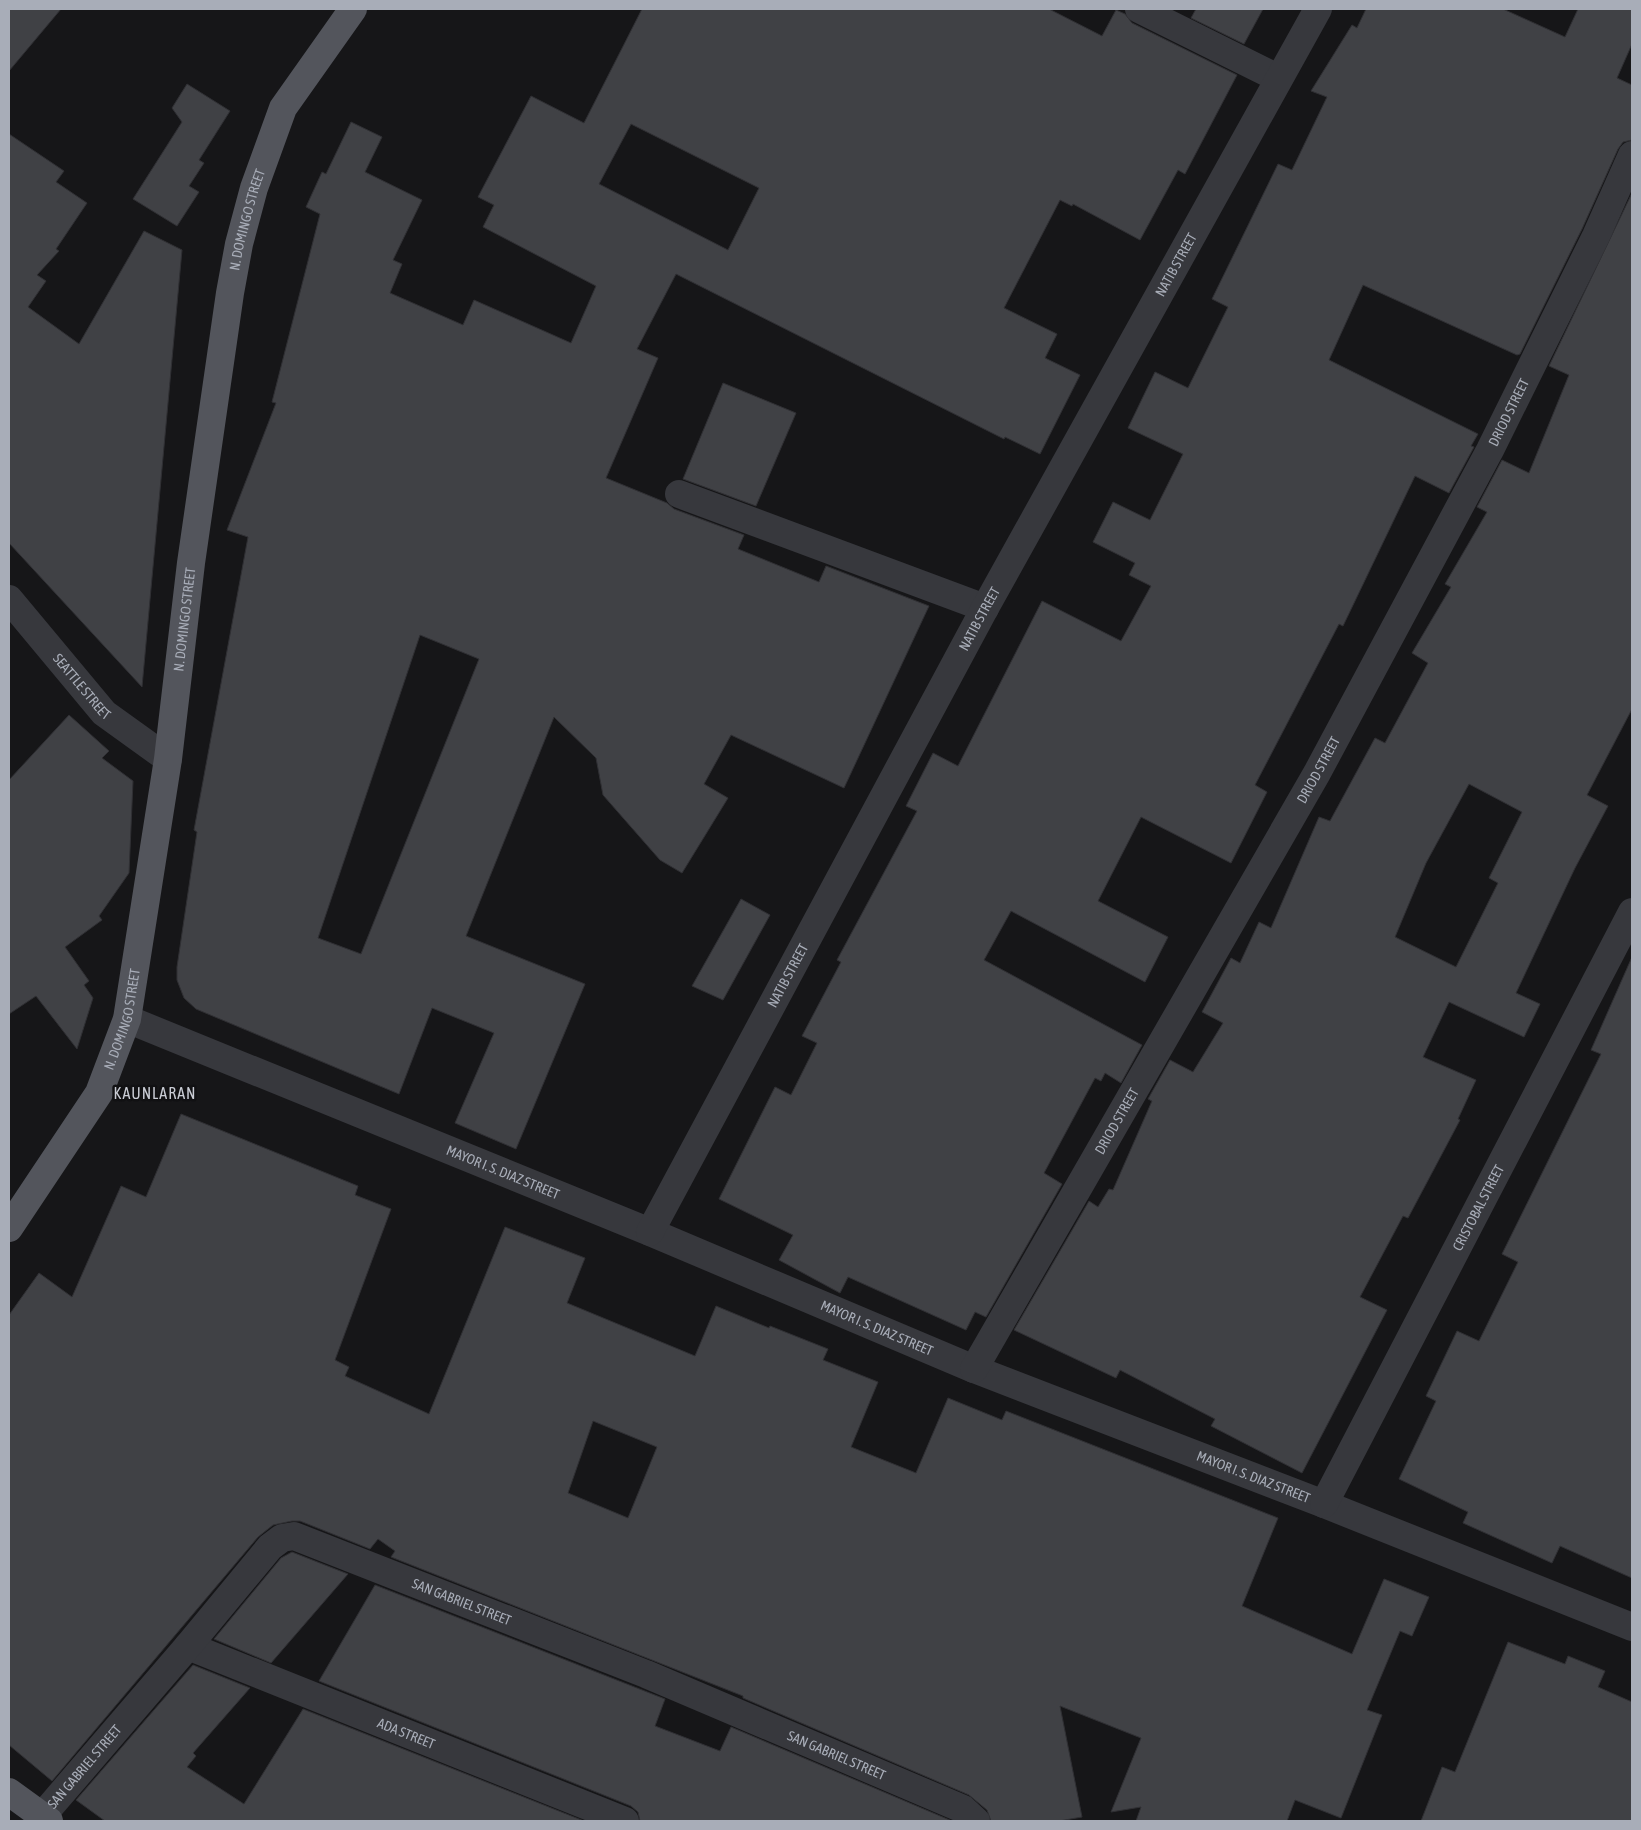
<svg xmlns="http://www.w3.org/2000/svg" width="1641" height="1830" viewBox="0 0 1641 1830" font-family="'Asap Condensed',sans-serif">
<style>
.building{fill:#404145;stroke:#303034;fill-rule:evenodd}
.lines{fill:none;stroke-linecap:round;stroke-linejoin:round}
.minor{stroke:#37383d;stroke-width:28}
.major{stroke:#53555c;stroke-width:28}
.labels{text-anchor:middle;stroke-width:5;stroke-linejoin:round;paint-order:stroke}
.street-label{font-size:14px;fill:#a8adb8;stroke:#111113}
.quarter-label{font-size:16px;letter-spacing:1px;fill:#c9ccd4;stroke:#111113}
</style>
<rect width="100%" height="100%" fill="#161618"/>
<g class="building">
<path d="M9,9H61L9,71Z"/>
<path d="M642,9H1049L1102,36L1116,10L1125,14L1132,23L1237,75L1185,174L1178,170L1140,240L1073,204L1072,206L1060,200L1004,308L1057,334L1045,358L1080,375L1040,454L1005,437L1004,439L676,274L637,349L658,358L606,478L667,503L674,509L744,535L738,549L819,582L826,566L929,606L844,788L731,735L704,784L728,798L682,873L660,860L603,795L596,758L554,717L466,936L585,984L516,1149L455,1123L494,1033L432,1008L399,1094L196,1009L184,998L177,980V967L197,832L194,830L248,537L227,530L276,403L272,402L320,214L306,207L322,172L326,174L351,122L382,137L365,172L422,200L393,260L402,264L390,293L463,325L474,300L571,343L596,286L483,227L494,205L478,197L531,96L584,123ZM631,124L759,188L728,250L599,184ZM420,635L479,659L361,954L318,938Z"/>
<path d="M1196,9H1263L1244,44L1191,18Z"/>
<path d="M1366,9H1503L1565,37L1578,9H1632V44L1617,78L1632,85V140L1623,142L1618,149L1582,229L1520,354L1517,355L1363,285L1329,360L1478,434L1471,446L1474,447L1449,493L1415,476L1343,626L1339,624L1255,785L1267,792L1231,863L1141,817L1098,901L1168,937L1145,982L1011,911L984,960L1142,1045L1121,1083L1105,1073L1101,1081L1095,1078L1044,1173L1062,1184L986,1317L975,1312L966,1330L848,1277L840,1293L779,1260L793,1235L719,1199L775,1087L791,1095L817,1043L802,1036L841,962L837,960L917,811L906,806L933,753L958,766L1042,601L1121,641L1151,586L1129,575L1135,563L1093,542L1113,502L1150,520L1183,454L1128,428L1155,372L1188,388L1228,307L1212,299L1278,164L1292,170L1327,97L1311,91L1352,25L1357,28Z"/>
<path d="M187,84L230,111L199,160L204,163L189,186L199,192L177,226L133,199L182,122L172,108Z"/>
<path d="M9,134L64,171L56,182L87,203L56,249L59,251L37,275L46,281L28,307L79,344L144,231L182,250L142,687L9,543Z"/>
<path d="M1632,193V709L1587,795L1608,806L1575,868L1516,993L1540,1004L1524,1037L1449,1002L1423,1057L1476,1080L1458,1119L1460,1120L1408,1218L1403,1216L1360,1297L1387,1310L1302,1473L1211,1426L1215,1419L1120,1370L1116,1378L1014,1330L1089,1201L1098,1207L1109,1189L1113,1190L1152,1101L1148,1099L1170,1060L1193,1072L1223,1023L1202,1012L1231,958L1240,963L1259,922L1271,928L1319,817L1330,821L1375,738L1385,743L1428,663L1412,653L1451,587L1445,584L1487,512L1477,507L1502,460L1529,473L1569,375L1549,366ZM1469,784L1522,812L1489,878L1498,883L1456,967L1395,937L1426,863Z"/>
<path d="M723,383L796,413L756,506L683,479Z"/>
<path d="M69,715L109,751L102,758L133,781L129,873L99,916L102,920L65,947L89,981L84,985L93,998L77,1049L36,996L9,1014V780Z"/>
<path d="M741,899L770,915L723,1000L692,986Z"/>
<path d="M1632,957V1578L1560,1546L1552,1563L1463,1523L1468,1512L1399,1479L1436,1401L1426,1396L1457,1331L1479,1341L1518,1262L1502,1254L1601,1054L1591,1050Z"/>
<path d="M181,1114L358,1186L355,1195L391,1209L335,1360L349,1367L345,1376L429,1414L505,1227L585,1258L567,1303L695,1356L716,1306L769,1328L770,1326L828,1349L823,1360L878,1382L851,1447L916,1473L948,1398L1002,1420L1006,1411L1278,1518L1242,1606L1352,1654L1384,1579L1429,1597L1412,1636L1400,1631L1367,1710L1382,1715L1341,1818L1295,1800L1287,1821H1136L1141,1807L1111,1812L1141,1738L1060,1706L1082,1817L1059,1821H991L987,1810L969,1795L743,1698V1696L391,1557L395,1551L378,1539L370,1549L300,1521H292L273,1525L258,1537L52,1781L9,1745V1315L39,1273L72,1297L121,1186L146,1197ZM593,1421L657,1447L628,1518L568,1493Z"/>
<path d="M292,1552L348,1574L271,1663L214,1639L281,1558Z"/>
<path d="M375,1585L665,1699L655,1726L720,1751L731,1727L952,1821H640L638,1812L631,1806L319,1681Z"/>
<path d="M1508,1642L1565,1664L1568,1656L1605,1671L1598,1687L1632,1702V1821H1421L1442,1767L1455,1772Z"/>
<path d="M193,1665L250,1688L193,1753L196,1756L187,1767L244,1804L303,1709L584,1821H105L76,1800Z"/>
</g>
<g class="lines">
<g class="minor">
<path d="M1139,9L1278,78"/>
<path d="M679,494L985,608"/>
<path id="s1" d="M9,599L104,713L168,759"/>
<path id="s2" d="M127,1019L650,1232L974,1369L1324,1504L1632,1627"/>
<path id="s3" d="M650,1232L985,608L1318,9"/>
<path id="s4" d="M974,1369L1317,773L1490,450L1596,236L1632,155"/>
<path id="s5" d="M1324,1504L1632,912"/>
<path id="s6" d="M188,1646L625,1821"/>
<path id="s7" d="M42,1816L188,1646L270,1547L282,1538L294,1536L646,1674L963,1809L976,1821"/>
</g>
<g class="major">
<path id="s8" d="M9,1228L99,1093L127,1019L168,759L191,563L230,293L239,244L254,188L283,108L353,9"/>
<path d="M9,1792L49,1821"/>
</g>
</g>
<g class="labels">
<g class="street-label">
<text dy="5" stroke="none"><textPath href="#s8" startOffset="1050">N. DOMINGO STREET</textPath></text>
<text dy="5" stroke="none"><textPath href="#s3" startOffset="1101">NATIB STREET</textPath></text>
<text dy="5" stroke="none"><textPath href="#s4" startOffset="1096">DRIOD STREET</textPath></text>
<text dy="5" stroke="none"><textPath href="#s3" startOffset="696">NATIB STREET</textPath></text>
<text dy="5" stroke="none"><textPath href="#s8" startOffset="645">N. DOMINGO STREET</textPath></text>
<text dy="5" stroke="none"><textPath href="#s1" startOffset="114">SEATTLE STREET</textPath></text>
<text dy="5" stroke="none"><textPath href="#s4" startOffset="691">DRIOD STREET</textPath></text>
<text dy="5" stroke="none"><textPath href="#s3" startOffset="291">NATIB STREET</textPath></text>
<text dy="5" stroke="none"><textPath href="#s8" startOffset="240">N. DOMINGO STREET</textPath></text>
<text dy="5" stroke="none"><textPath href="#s4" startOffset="286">DRIOD STREET</textPath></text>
<text dy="5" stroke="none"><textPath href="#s2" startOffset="406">MAYOR I. S. DIAZ STREET</textPath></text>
<text dy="5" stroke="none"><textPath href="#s5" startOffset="334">CRISTOBAL STREET</textPath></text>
<text dy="5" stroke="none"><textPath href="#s2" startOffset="811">MAYOR I. S. DIAZ STREET</textPath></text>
<text dy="5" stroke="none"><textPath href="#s2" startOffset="1216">MAYOR I. S. DIAZ STREET</textPath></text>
<text dy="5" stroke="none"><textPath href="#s7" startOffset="560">SAN GABRIEL STREET</textPath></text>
<text dy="5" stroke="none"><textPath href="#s6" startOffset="235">ADA STREET</textPath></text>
<text dy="5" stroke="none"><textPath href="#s7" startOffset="965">SAN GABRIEL STREET</textPath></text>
<text dy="5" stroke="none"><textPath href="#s7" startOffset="65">SAN GABRIEL STREET</textPath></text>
</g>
<g class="quarter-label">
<text x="155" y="1099">KAUNLARAN</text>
</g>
</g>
<rect width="1641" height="1830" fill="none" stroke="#a8adb8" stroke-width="20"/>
</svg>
